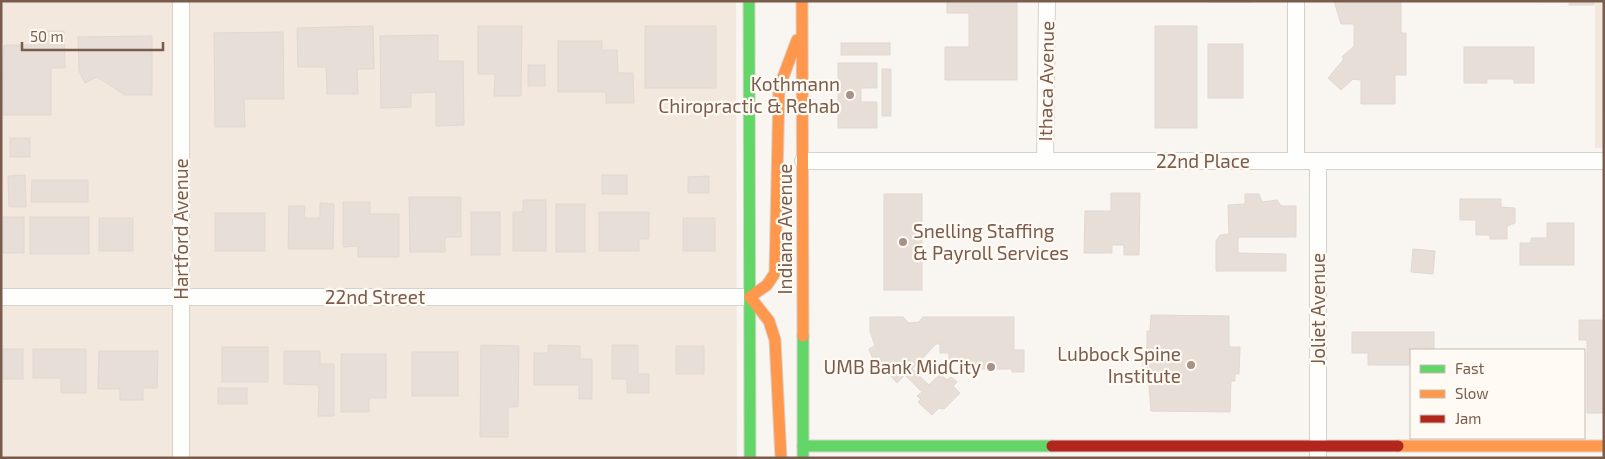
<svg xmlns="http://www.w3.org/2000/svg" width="1605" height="459" viewBox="0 0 1605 459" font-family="'Exo 2',sans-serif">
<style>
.residential{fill:#f2e8de}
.building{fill:#e6ded7;stroke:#e2d8d2}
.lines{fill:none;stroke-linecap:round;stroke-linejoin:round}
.street-casing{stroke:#d7d1cb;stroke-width:18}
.fast-casing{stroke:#d9d2cb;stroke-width:13}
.slow-casing{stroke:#d9d2cb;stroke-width:13}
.jam-casing{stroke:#d9d2cb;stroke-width:13}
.street{stroke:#fefefd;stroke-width:16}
.fast{stroke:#63d668;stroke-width:11}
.slow{stroke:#ff974d;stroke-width:11}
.jam{stroke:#b3261e;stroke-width:11}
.poi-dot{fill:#a69286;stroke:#fffaf3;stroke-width:2}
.labels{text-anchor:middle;stroke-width:4.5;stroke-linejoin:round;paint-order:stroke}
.street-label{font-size:19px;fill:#7a5c4d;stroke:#fffaf3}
.poi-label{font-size:19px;fill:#7a5c4d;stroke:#fffaf3;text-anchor:end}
</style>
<rect width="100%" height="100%" fill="#f9f5f0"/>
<g class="residential">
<path d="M1,1H736L737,458H1Z"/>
<path d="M1438,1H1604V148H1595V3Z"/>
</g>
<g class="building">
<path d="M947,1H1017V80H945V47H969V13H947Z"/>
<rect x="1208" y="1" width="42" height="1"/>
<path d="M1334,1H1401V33H1406V75H1395V104H1361V80L1353,79L1341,90L1328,78L1344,59L1342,57L1354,46V24H1341Z"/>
<rect x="1569" y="1" width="25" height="4"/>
<path d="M373,26L374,69H357L358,94H327L326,67H298L297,28Z"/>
<path d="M478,26H522L521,96H494L495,74H478Z"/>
<rect x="645" y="26" width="71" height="62"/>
<rect x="1155" y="26" width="42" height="102"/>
<path d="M40,31H64L65,68H51V115H1L4,45H40Z"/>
<path d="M283,32L284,99H244L245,127H215L214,33Z"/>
<path d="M438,35V61H463L464,125L436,126V92L411,93V107L381,108L380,36Z"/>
<path d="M152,36V95H125L97,77L85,83L79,71L78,37Z"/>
<path d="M558,41H602V50H617L618,73H633L634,103H606V92H558Z"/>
<rect x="841" y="43" width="49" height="12"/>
<rect x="1208" y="44" width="35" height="54"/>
<path d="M1464,47H1534V83H1514V79H1487V83H1464Z"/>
<path d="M838,63H877V88H861V102H877V128H838Z"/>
<rect x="528" y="65" width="17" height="21"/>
<rect x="882" y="69" width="9" height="47"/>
<rect x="1603" y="80" width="1" height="31"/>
<rect x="10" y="138" width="20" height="19"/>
<path d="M25,175L26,207H9L8,176Z"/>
<rect x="602" y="175" width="25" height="19"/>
<path d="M709,176V193H688V177Z"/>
<path d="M32,180H88V202H31Z"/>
<path d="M1111,193H1140L1139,255H1124V245H1112V253H1084L1085,211H1111Z"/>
<rect x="884" y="194" width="38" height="96"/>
<path d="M1245,194H1259L1262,202L1277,200L1281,206H1296V237H1238V253L1286,254V271H1216V241L1220,235L1229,234L1228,205L1245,204Z"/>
<path d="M409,197H461V237H445V252H410Z"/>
<path d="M1460,199H1501V207L1515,208V223L1507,226V239H1490V235H1476V220H1460Z"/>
<path d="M523,200H546V251H513V212H523Z"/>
<path d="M343,202H370V214H399V257H358V246L343,247Z"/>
<path d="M320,203L334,204L333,249H288L289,206H305L304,218H320Z"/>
<rect x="556" y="204" width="29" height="48"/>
<rect x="471" y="212" width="29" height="43"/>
<path d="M599,212H649V239H639V251H599Z"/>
<rect x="215" y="213" width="50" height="38"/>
<rect x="1" y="217" width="23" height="36"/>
<rect x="30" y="217" width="59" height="37"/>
<rect x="99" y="218" width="34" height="33"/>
<rect x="683" y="218" width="32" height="33"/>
<path d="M1547,223H1574V265H1520V243H1531V238H1547Z"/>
<path d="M1413,249L1435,251L1433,274L1411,272Z"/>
<path d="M1151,315L1229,316V347H1240L1239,374H1235V381H1231L1230,412L1151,411L1148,373H1143V356H1147V331H1150Z"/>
<path d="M870,317H903L909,323L919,322L923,317H1014V350H1024V372H1012V369H959V361H949V353H940V344H936L912,369L929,385L940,374L947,380L951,377L957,382L953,386L960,393L944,409L939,408L932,415L918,402L921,399L917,396L922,392L905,375L897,383L887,372L879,356L873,359L869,349L875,346L870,331Z"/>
<path d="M1579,320H1604V413H1587V340H1579Z"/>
<path d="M1352,332H1434V350H1411V365H1368V353H1352Z"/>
<path d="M481,345L519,346L518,407H508V437H480Z"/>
<path d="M548,345L580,346V359H592V399H579V385H534V353H548Z"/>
<path d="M612,345H638V374H649V393H627V379H612Z"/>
<rect x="676" y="346" width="28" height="28"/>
<rect x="222" y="347" width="46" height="35"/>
<rect x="1" y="349" width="22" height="30"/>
<path d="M33,349H86V393H61V378H33Z"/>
<path d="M99,351H158L157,388H143V400H120V389H98Z"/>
<path d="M284,351H320V364H334V416H318L319,385L284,384Z"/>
<rect x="412" y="352" width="46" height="44"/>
<path d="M341,354H386V398H369V412H341Z"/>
<rect x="218" y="388" width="29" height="16"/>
</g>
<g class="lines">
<defs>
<g id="street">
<path d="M181,1V458"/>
<path d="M803,161H1604"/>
<path d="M1045,161L1047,1"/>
<path d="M1296,161V1"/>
<path d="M1,297H750"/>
<path d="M1318,458V161"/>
</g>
<g id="fast">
<path d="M749,1L750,458"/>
<path d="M803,336V458"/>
<path d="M803,446H1052"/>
</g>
<g id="slow">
<path d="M802,1L803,336"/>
<path d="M750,297L767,285L775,273L779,88L797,40"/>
<path d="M750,297L769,321L775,340L781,458"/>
<path d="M1398,446H1604"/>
</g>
<path id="jam" d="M1052,446H1398"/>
</defs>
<use href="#street" class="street-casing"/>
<use href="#fast" class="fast-casing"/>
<use href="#slow" class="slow-casing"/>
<use href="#jam" class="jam-casing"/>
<use href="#street" class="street"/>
<use href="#fast" class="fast"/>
<use href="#slow" class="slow"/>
<use href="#jam" class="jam"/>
</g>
<g class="poi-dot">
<circle cx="850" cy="95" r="5"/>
<circle cx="903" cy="242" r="5"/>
<circle cx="1191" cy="365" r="5"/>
<circle cx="991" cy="367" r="5"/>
</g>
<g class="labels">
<g class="street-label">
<text transform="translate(1046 81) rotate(-89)" y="7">Ithaca Avenue</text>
<text x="1203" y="168">22nd Place</text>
<text transform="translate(181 229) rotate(-90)" y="7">Hartford Avenue</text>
<text transform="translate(785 229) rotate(-90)" y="7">Indiana Avenue</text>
<text x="375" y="304">22nd Street</text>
<text transform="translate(1318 309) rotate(-90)" y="7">Joliet Avenue</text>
</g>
<g class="poi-label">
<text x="840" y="91">Kothmann<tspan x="840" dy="22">Chiropractic &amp; Rehab</tspan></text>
<text x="913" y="238" text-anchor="start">Snelling Staffing<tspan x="913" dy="22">&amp; Payroll Services</tspan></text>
<text x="1181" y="361">Lubbock Spine<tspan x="1181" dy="22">Institute</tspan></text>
<text x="981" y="374">UMB Bank MidCity</text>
</g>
</g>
<rect width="1605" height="459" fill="none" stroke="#7a5c4d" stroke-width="5"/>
<rect x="1410" y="349" width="175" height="90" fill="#fffaf3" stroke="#cabbb1"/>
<rect x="1420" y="365" width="25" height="8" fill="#63d668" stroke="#cabbb1"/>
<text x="1455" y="374" font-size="15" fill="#7a5c4d">Fast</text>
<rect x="1420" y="390" width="25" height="8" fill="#ff974d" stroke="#cabbb1"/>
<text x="1455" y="399" font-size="15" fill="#7a5c4d">Slow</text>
<rect x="1420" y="415" width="25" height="8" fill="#b3261e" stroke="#cabbb1"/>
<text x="1455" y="424" font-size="15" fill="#7a5c4d">Jam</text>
<path d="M22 42v8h141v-8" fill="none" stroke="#7a5c4d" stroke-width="2.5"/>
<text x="30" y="42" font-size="15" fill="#7a5c4d" stroke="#fffaf3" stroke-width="4" paint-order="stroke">50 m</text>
</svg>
